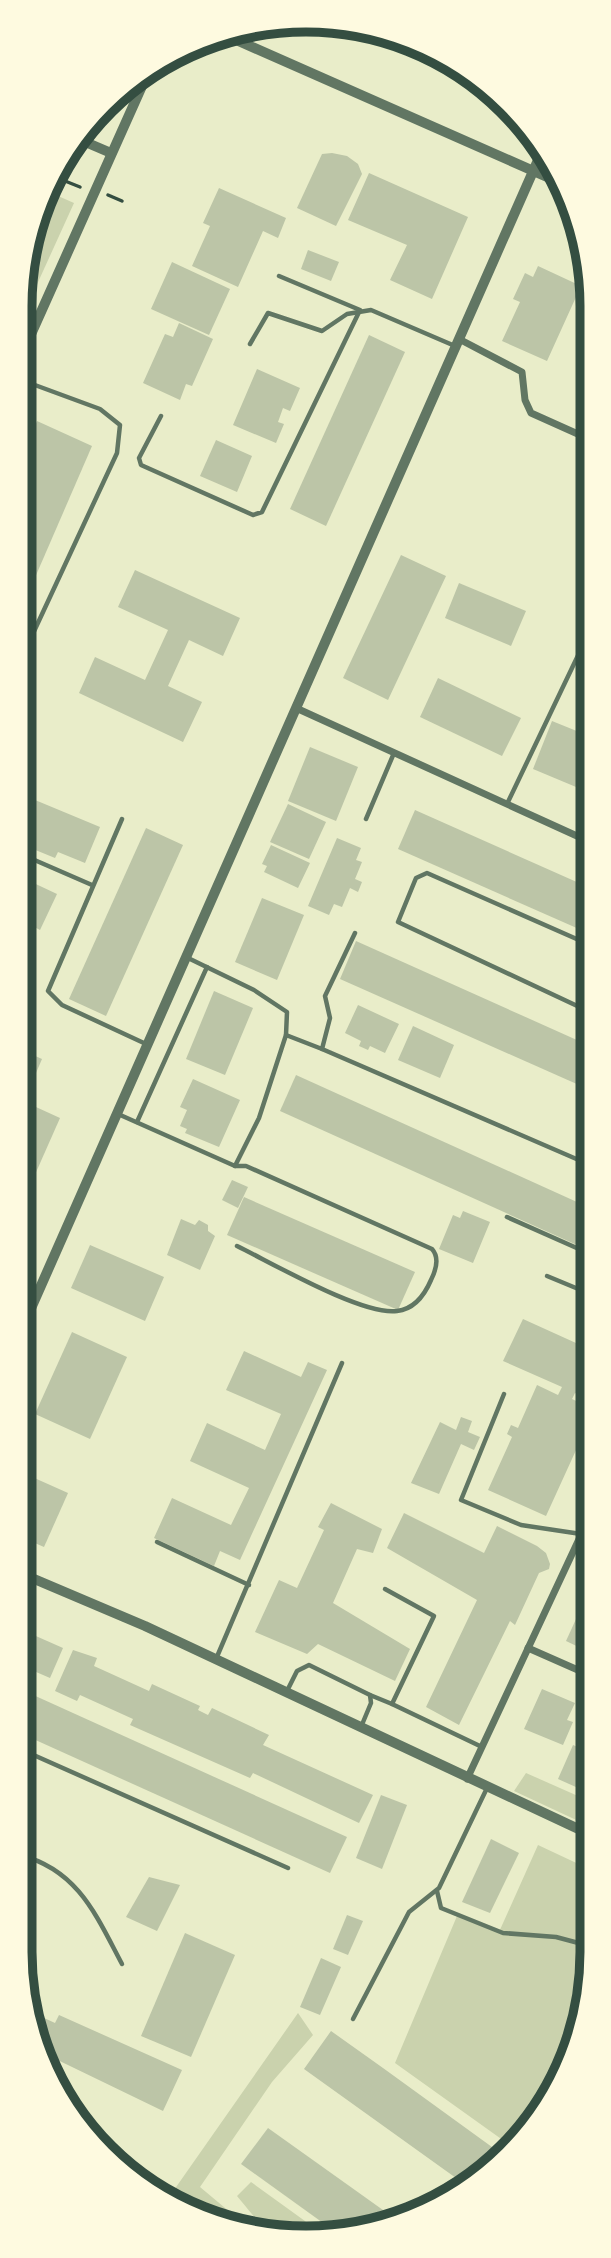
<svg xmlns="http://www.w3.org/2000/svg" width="611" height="2258" viewBox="0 0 611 2258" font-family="'Noto Sans',sans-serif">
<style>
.green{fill:#cad2ad}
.building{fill:#bcc5a7}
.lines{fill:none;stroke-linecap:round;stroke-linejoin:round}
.path{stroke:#344e41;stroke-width:3.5}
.service{stroke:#617663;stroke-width:4.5}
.minor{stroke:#617663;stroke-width:7}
.tertiary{stroke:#617663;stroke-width:10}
.rim{fill:none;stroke:#344e41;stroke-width:9}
</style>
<rect width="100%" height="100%" fill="#e9edc9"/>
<g class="green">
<path d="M49,192L74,203L24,313L25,250Z"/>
<path d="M526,1773L587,1800V1825L514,1791Z"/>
<path d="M538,1845L587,1868L586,2008L544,2111L511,2146L395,2063L457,1916L499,1932Z"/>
<path d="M298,2013L313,2035L272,2082L200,2187L249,2228L179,2209L167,2200Z"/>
<path d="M251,2182L323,2234C269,2240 271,2237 237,2196Z"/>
</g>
<g class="building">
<path d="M332,153L347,156L358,164L362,174L336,226L297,208L322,154Z"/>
<path d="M369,173L468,217L432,299L390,280L407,245L348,220Z"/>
<path d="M219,188L286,218L278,238L263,231L238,287L192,266L210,226L203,223Z"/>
<path d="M308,250L339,262L331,281L301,269Z"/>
<path d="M172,262L230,289L209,335L151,309Z"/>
<path d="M538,266L581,286L547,361L502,341L520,302L513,299L525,273L533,277Z"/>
<path d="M179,323L213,339L192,386L186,384L180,400L143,383L165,334L173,337Z"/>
<path d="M369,335L405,352L326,526L290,509Z"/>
<path d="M257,369L300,388L290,411L283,408L278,422L284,424L276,443L233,425Z"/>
<path d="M37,421L92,446L24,603V452Z"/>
<path d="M216,440L252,456L237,492L200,476Z"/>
<path d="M401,555L446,576L388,700L343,678Z"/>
<path d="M135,570L240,618L223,656L189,640L168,686L202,702L183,742L79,693L95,657L145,680L168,630L118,607Z"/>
<path d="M589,571V605L576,600Z"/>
<path d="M459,583L526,611L511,646L445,618Z"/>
<path d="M438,678L521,718L502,756L420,717Z"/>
<path d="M552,721L589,736L588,792L533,769Z"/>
<path d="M310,747L358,767L336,821L288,801Z"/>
<path d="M23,795L100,827L85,863L58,852L55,858L33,849L36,841L23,836Z"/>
<path d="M288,804L326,822L309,859L270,842Z"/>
<path d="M415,810L588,887V933L398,849Z"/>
<path d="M146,828L183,845L106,1016L69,999Z"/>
<path d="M337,838L361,848L356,860L362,862L355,879L362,882L358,892L350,888L342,907L334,904L329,915L308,906Z"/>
<path d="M271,845L310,863L298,888L264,872L267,866L262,864Z"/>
<path d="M23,878L57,894L40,930L23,921Z"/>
<path d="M262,898L304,915L277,980L235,962Z"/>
<path d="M356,941L588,1045V1089L340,979Z"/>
<path d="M214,991L253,1008L225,1075L186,1059Z"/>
<path d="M358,1005L399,1024L385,1053L370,1046L368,1050L359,1046L361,1041L345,1033Z"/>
<path d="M413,1026L454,1045L440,1078L398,1060Z"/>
<path d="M22,1050L42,1059L27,1094L22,1092Z"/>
<path d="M296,1075L588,1207V1250L280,1111Z"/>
<path d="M193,1079L240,1100L219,1147L185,1133L187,1129L180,1126L187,1110L180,1107Z"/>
<path d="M25,1102L60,1118L22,1204V1108Z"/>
<path d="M232,1180L248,1187L238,1208L222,1200Z"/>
<path d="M244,1197L415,1272L398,1310L227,1235Z"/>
<path d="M463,1211L490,1222L473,1263L439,1249L453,1215L460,1218Z"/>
<path d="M181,1219L195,1225L199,1220L208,1225V1231L215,1236L200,1270L167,1255Z"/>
<path d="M90,1245L164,1277L145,1321L71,1288Z"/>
<path d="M523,1319L587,1348V1399L575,1393L572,1399L587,1406V1426L546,1516L488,1490L512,1437L507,1434L511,1425L518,1428L537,1385L558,1395L562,1387L503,1361Z"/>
<path d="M72,1332L127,1357L90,1439L35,1414Z"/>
<path d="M244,1351L301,1377L308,1362L327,1370L240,1560L220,1551L214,1566L154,1538L172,1498L231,1525L249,1488L190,1461L207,1423L265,1450L281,1414L226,1390Z"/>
<path d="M461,1417L472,1421L468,1432L480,1437L474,1450L461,1444L439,1494L411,1483L440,1422L456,1430Z"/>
<path d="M21,1472L68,1493L44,1547L21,1537Z"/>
<path d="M331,1503L382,1529L373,1553L357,1549L333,1603L410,1649L395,1681L318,1644L307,1654L255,1632L279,1580L297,1588L324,1530L318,1527Z"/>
<path d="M404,1513L484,1553L497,1526L537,1546L546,1553L550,1564L549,1569L539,1573L515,1625L510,1621L459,1725L426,1707L477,1600L387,1548Z"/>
<path d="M587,1595V1651L566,1641Z"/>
<path d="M20,1629L63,1648L50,1678L20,1665Z"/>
<path d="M73,1650L97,1658L94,1666L149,1691L152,1684L200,1706L198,1710L208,1715L212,1708L269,1735L263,1745L373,1795L359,1823L253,1773L250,1778L130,1725L133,1719L80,1695L77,1701L55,1691Z"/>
<path d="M20,1689L347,1837L330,1873L20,1733Z"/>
<path d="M542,1689L575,1703L567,1720L573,1722L563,1745L524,1729Z"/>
<path d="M573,1745L587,1751V1792L558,1779Z"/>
<path d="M381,1795L407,1805L382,1869L356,1858Z"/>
<path d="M491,1839L519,1853L490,1913L462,1902Z"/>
<path d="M149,1877L180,1885L157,1931L126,1917Z"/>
<path d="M19,1894L32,1899L19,1928Z"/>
<path d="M347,1915L363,1921L348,1955L333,1949Z"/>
<path d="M185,1933L235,1955L191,2057L141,2036Z"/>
<path d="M321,1958L341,1967L320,2015L300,2007Z"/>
<path d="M31,2012L55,2023L59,2015L182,2070L163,2111L39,2051Z"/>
<path d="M331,2031L383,2068L503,2155L479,2180L441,2199L456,2178L304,2069Z"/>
<path d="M268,2128L397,2220L380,2229L337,2233L241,2164Z"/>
</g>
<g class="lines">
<g class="path">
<path d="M55,177L80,187"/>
<path d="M108,195L122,201"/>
</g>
<g class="service">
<path d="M250,344L268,313L322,331L347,314L371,310L455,346"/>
<path d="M161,416L139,458L141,465L253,515L262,512L360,310L279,276"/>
<path d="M23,655L117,453L120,425L100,409L24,381"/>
<path d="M507,804L583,645"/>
<path d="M122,819L48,991L62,1005L146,1044"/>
<path d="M366,819L394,753"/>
<path d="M23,855L92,885"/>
<path d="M188,958L254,990L287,1012L286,1035"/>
<path d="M588,1011L398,922L416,878L427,873L588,944"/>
<path d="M322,1049L588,1164"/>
<path d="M118,1114L235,1166L259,1118L286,1035L322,1049L330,1018L325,996L355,933"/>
<path d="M137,1122L207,967"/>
<path d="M235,1166H246L432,1249C440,1258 436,1270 431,1280C425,1294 415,1309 397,1311C363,1316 272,1263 237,1246"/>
<path d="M507,1217L588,1253"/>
<path d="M547,1276L588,1293"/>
<path d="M21,1282L39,1289"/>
<path d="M504,1394L461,1500L521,1525L581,1534"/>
<path d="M157,1542L249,1585"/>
<path d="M385,1589L434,1616L392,1704L482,1747"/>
<path d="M216,1659L342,1363"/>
<path d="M287,1691L297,1671L309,1665L370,1695L371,1703L361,1727"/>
<path d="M370,1695L392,1704"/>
<path d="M20,1749L288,1868"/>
<path d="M20,1758L23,1751"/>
<path d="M20,1855C78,1870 96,1915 122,1964"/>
<path d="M437,1891L441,1908L503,1933L556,1937L586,1945"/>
<path d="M353,2019L409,1912L439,1888L487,1788"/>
</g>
<g class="minor">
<path d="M459,339L522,372L525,400L531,413L589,439"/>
<path d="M296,708L588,841"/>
<path d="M528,1648L587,1674"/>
<path d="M467,1779L587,1522"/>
</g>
<g class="tertiary">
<path d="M225,35L563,184"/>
<path d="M76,138L111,153"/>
<path d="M24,350L151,66"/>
<path d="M21,1331L542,151"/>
<path d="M20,1573L145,1626L587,1833"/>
</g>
</g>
<path d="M0 0H611V2258H0ZM306 32H306A274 274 0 0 1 580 306V1952A274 274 0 0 1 306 2226H306A274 274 0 0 1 32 1952V306A274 274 0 0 1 306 32Z" fill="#fefae0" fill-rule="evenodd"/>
<path class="rim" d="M306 32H306A274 274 0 0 1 580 306V1952A274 274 0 0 1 306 2226H306A274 274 0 0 1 32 1952V306A274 274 0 0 1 306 32Z"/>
</svg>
